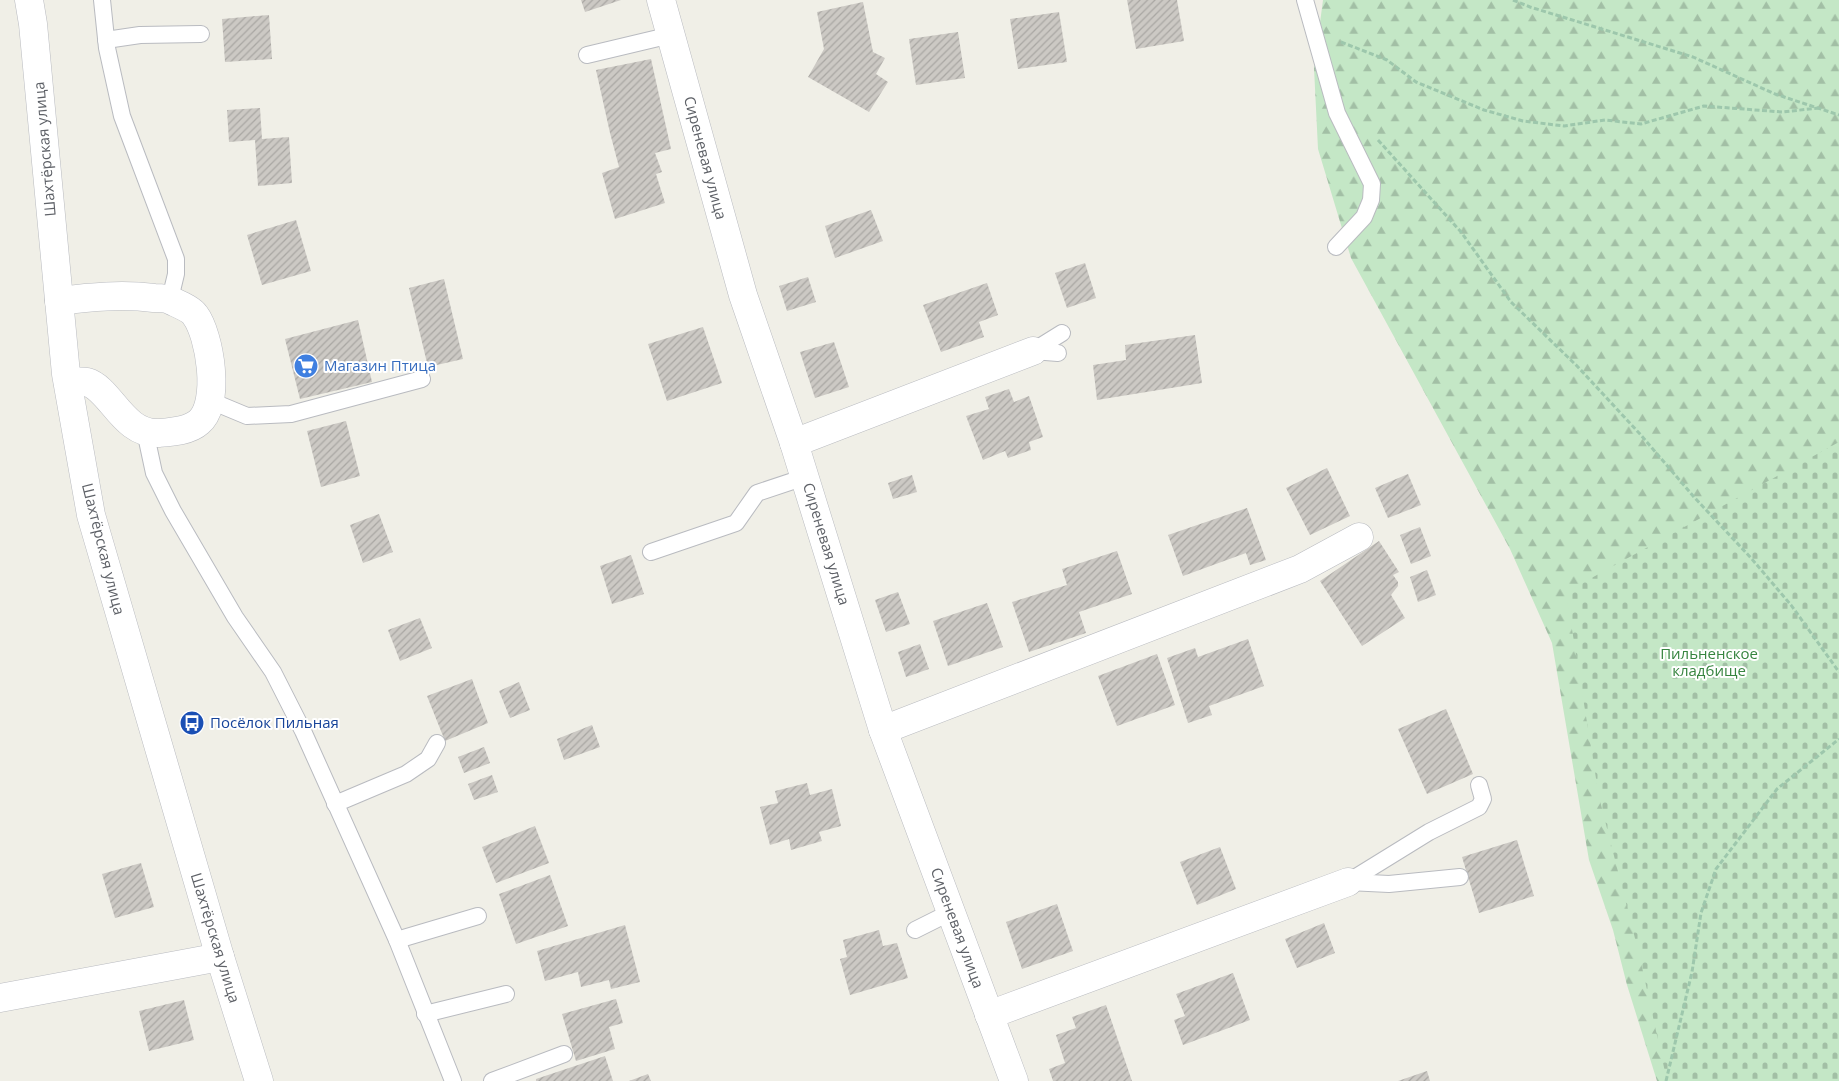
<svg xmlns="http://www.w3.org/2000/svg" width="1839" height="1081" viewBox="0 0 1839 1081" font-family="'Open Sans',sans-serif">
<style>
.forest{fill:url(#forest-firs)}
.cemetery{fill:url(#cemetery-stones)}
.building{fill:url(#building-hatch)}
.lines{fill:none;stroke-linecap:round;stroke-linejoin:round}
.lane-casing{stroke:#b9bbc0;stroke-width:18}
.street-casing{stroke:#b9bbc0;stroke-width:29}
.path{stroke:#9dc7ac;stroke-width:3;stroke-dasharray:5 2.5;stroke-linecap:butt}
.lane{stroke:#fff;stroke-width:16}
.street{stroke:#fff;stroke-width:28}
.labels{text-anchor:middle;stroke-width:4;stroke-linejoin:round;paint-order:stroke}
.street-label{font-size:15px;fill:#5e6167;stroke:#fff}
.shop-label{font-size:15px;fill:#366cbe;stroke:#fff;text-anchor:start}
.park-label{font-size:15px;fill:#378540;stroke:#fff}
.transit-label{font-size:15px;fill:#164399;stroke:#fff;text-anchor:start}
</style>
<defs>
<pattern id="forest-firs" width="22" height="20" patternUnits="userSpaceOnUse" patternTransform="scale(1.25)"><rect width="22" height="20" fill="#c4e7c6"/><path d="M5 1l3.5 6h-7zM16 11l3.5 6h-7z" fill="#a2bfa5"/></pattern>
<pattern id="cemetery-stones" width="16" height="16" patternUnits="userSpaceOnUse" patternTransform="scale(1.25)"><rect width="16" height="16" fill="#c4e7c6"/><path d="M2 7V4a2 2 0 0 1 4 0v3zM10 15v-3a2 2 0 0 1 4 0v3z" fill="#a2bfa5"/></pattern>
<pattern id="building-hatch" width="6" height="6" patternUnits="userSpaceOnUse" patternTransform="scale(1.25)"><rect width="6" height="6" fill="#ccc9c4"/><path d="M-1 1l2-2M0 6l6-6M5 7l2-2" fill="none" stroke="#a9a7a3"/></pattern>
</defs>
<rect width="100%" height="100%" fill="#f0efe7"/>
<path class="forest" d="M1323,0H1839V1081H1657L1627,985L1613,930L1589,860L1552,643L1510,549L1351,258L1318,149L1314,68Z"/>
<path class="cemetery" d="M1839,442V1081H1667L1640,958L1599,797L1566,592Z"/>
<g class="building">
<path d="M581,0H621L585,12Z"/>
<path d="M1127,0H1177L1184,41L1136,49Z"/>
<path d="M863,2L873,52L885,58L876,74L888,82L869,112L808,77L824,49L817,12Z"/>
<path d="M1059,12L1067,62L1018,69L1010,19Z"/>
<path d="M269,15L272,59L225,62L222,19Z"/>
<path d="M958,32L965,78L916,85L909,39Z"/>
<path d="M651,59L671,149L655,153L662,172L656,174L665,203L615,219L602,173L619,167L610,133L596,70Z"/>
<path d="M260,108L262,139L289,137L292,183L258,186L255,140L229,142L227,110Z"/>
<path d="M871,210L883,241L835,258L825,226Z"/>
<path d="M296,220L311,271L262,285L247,235Z"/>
<path d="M1085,263L1096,298L1067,308L1055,273Z"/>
<path d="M808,277L816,302L787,311L779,286Z"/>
<path d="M444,279L463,359L428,367L409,288Z"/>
<path d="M987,283L998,315L979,322L984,337L941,352L923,305Z"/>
<path d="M358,320L372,382L300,399L285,339Z"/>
<path d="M703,327L722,383L667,401L648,344Z"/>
<path d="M1195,335L1202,383L1097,400L1093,365L1126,360L1125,345Z"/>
<path d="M834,342L849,387L815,398L800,352Z"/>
<path d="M1009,389L1014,402L1029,396L1043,437L1029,442L1031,450L1008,458L1005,451L983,460L966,416L989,409L985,397Z"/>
<path d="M346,421L360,476L321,487L307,431Z"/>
<path d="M1327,468L1350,516L1310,535L1286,488Z"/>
<path d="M1408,474L1421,505L1388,518L1375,488Z"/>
<path d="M912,475L917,492L893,499L888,483Z"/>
<path d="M1247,508L1266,560L1250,565L1246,553L1183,576L1168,535Z"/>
<path d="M379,514L393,552L363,563L350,525Z"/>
<path d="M1420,527L1431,556L1411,564L1400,535Z"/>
<path d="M1379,541L1399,572L1393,575L1398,582V586L1391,595L1405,618L1362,646L1320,581Z"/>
<path d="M1117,551L1132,594L1079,612L1086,633L1029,652L1012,602L1067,585L1062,569Z"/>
<path d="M631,555L644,594L612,604L600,566Z"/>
<path d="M1427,570L1436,595L1418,602L1410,577Z"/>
<path d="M898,592L910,624L886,632L875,600Z"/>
<path d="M987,603L1003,647L948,666L933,621Z"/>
<path d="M420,618L432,648L400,661L388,630Z"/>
<path d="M1248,639L1264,686L1209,706L1212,715L1188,723L1167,658L1195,648L1198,657Z"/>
<path d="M920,644L929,669L906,677L898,652Z"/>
<path d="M1157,654L1175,705L1117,726L1098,676Z"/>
<path d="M472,679L488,723L445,741L427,696Z"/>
<path d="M519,682L530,710L510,718L499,691Z"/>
<path d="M1446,709L1473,774L1427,794L1398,729Z"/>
<path d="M592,725L600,747L564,760L557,739Z"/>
<path d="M484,747L490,763L464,773L458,757Z"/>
<path d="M492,775L498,792L474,800L468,784Z"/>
<path d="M807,783L810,795L832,789L841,826L819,832L822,841L791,850L789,839L770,845L760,807L778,803L775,791Z"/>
<path d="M535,826L549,863L496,883L482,847Z"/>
<path d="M1517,840L1534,896L1479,913L1462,857Z"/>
<path d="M1220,847L1236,889L1197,905L1180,862Z"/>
<path d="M141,863L154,907L115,918L102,874Z"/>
<path d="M550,875L568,926L516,944L499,894Z"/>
<path d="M1057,904L1073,951L1022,969L1006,922Z"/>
<path d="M1324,923L1335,953L1297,968L1285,939Z"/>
<path d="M625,925L640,982L611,989L609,980L581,987L578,972L545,981L537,951Z"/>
<path d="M879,930L883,946L897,943L908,978L850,995L840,959L847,957L843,940Z"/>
<path d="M1233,973L1250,1020L1183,1045L1174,1020L1185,1016L1176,994Z"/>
<path d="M616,999L623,1023L609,1027L615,1049L576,1061L562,1014Z"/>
<path d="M184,1000L194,1040L149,1051L139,1011Z"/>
<path d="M1106,1005L1132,1081H1053L1049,1069L1065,1063L1056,1035L1076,1028L1072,1017Z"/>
<path d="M605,1056L613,1081H536V1079Z"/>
<path d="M1427,1071L1430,1081H1398Z"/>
<path d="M648,1074L651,1081H629Z"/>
</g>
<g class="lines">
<defs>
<g id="lane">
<path d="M102,0L107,48L122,116L176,259V274L170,299"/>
<path d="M1305,0L1337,113L1372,184L1371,200L1364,217L1336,247"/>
<path d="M106,40L140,35L201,34"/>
<path d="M587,55L671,35"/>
<path d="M1033,351L1062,333"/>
<path d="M1033,351L1058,353"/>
<path d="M211,401L247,416L291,414L422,379"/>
<path d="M145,431L154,473L173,511L235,617L273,672L303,731L397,940L453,1081"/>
<path d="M651,552L736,523L757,493L805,477"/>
<path d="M335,804L406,774L428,759L437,743"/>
<path d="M1348,882L1429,832L1479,807L1483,799L1479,785"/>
<path d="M1348,882L1389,884L1460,877"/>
<path d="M915,930L951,912"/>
<path d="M397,940L478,916"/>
<path d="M425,1014L506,994"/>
<path d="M492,1081L564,1054"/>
</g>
<g id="street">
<path d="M29,0L33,24L66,374L91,515L220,957L259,1081"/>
<path d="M661,0L743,295L794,443L883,730L1014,1081"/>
<path d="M59,301C91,297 122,294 154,298C160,298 167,298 172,301C178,304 191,309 195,315C210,335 221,403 199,422C189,431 172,432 159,433C123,435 111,389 87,382C82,381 73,382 68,382"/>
<path d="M794,443L1033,351"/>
<path d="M883,730L1300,569L1359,537"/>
<path d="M0,998L220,957"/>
<path d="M989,1015L1348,882"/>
</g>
</defs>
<use href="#lane" class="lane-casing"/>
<use href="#street" class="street-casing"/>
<g class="path">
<path d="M1513,0L1530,7L1693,57L1775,94L1839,115"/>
<path d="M1341,42L1387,60L1416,82L1484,110L1523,121L1564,126L1605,120L1641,124L1704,106L1782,112L1819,108"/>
<path d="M1378,140L1461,232L1511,302L1577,366L1640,434L1694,497L1751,558L1791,605L1839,672"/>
<path d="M1666,1081L1692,972L1701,913L1716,869L1777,789L1839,739"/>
</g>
<use href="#lane" class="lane"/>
<use href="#street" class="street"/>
</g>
<defs>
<symbol id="supermarket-disc" viewBox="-11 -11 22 22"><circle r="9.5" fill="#3f7fe0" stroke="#fff"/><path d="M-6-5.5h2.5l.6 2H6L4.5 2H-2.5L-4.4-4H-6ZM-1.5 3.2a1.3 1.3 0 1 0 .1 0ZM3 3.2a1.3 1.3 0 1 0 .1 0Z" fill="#fff"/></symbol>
<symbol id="bus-disc" viewBox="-11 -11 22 22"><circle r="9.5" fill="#1a4fb4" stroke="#fff"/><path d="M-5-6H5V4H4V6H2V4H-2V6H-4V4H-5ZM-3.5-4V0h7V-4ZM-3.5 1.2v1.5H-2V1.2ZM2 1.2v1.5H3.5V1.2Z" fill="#fff"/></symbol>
</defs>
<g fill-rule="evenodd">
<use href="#supermarket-disc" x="292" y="352" width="28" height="28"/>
<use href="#bus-disc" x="178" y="709" width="28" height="28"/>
</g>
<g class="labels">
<g class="street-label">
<text transform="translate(45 149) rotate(-95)" y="5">Шахтёрская улица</text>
<text transform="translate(705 158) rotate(75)" y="5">Сиреневая улица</text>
<text transform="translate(826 544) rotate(73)" y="5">Сиреневая улица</text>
<text transform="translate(103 549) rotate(76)" y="5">Шахтёрская улица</text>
<text transform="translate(957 928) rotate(70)" y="5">Сиреневая улица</text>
<text transform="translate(215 938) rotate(73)" y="5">Шахтёрская улица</text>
</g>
<g class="shop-label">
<text x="324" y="371">Магазин Птица</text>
</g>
<g class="park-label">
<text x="1709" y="659">Пильненское<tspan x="1709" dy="17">кладбище</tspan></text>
</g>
<g class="transit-label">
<text x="210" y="728">Посёлок Пильная</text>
</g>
</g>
</svg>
